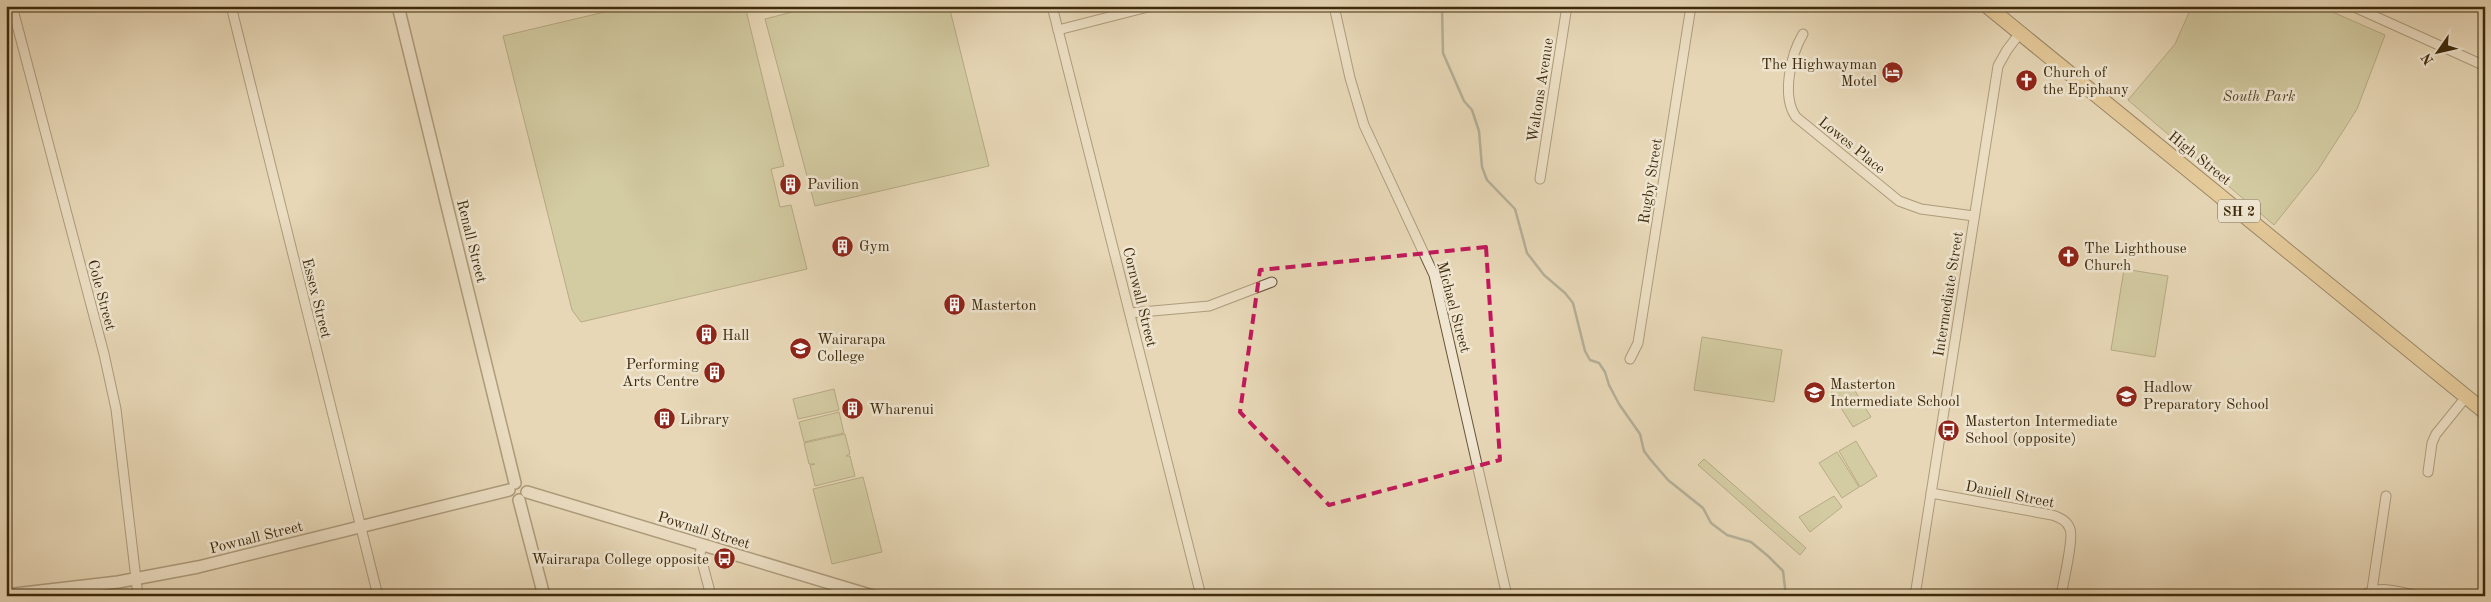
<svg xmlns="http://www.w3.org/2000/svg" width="2491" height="602" viewBox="0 0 2491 602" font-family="'Old Standard TT',serif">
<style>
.green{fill:#bbbd8a;stroke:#7c744a}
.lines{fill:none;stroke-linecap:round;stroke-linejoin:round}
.stream{stroke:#767f73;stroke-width:2.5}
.minor-casing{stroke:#685536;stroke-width:11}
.tertiary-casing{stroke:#685536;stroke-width:14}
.trunk-casing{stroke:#3e2a0b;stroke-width:16}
.minor{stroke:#efe5d0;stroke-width:9}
.tertiary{stroke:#efe5d0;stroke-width:11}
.trunk{stroke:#e4bc7b;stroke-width:14}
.marked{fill:none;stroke:#c2185b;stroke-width:4;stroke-dasharray:10 6;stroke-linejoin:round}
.labels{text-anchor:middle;stroke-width:5;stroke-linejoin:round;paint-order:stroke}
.shield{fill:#efe5d0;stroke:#736246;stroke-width:1}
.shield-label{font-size:14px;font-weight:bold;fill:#3e2a0b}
.poi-label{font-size:15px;fill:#3e2a0b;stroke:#efe5d0;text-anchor:start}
.street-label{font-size:15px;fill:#3e2a0b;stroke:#efe5d0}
.park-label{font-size:15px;font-style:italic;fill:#574724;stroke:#efe5d0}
</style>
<rect width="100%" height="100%" fill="#e7d7b6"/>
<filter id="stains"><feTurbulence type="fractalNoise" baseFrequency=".004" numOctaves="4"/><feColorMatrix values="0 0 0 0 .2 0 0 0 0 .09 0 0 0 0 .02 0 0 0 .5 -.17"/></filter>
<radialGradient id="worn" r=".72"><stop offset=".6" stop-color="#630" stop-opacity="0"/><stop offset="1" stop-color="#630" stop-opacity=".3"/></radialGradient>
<g class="green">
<path d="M630,6H745L784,166L771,169L780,207L791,205L807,269L581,322L572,310L503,36Z"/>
<path d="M815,6H949L989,166L815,206L765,19Z"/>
<path d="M2192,6H2319L2385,35L2357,109L2318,170L2274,225L2128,100L2175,44Z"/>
<path d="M2124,269L2168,276L2155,357L2111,350Z"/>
<path d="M1702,337L1782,350L1774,402L1694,390Z"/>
<path d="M1849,381L1871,417L1853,427L1831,392Z"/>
<path d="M834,389L839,410L798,419L793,399Z"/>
<path d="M839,412L844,433L804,442L799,422Z"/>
<path d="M845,434L850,454L846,456H850L855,476L815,486L810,465L815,464H809L804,443Z"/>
<path d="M1856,441L1877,476L1860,487L1839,451Z"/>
<path d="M1837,452L1859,487L1842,498L1819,463Z"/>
<path d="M1704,459L1806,548L1800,555L1698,465Z"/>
<path d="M863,477L882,552L832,564L813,489Z"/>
<path d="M1834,496L1842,507L1810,532L1799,517Z"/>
</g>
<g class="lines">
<path class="stream" d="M1442,6L1443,53L1464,101L1472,110L1479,131L1482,167L1487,180L1515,209L1527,253L1544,275L1565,293L1573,303L1585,351L1590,360L1599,363L1605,372L1609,385L1619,404L1640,434L1644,451L1650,459L1668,480L1703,508L1711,523L1727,535L1751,542L1768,556L1783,571L1786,596"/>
<defs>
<g id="minor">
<path d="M12,6L104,354L116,409L138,596"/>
<path d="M231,6L378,596"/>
<path d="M1052,6L1201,596"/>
<path d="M1334,6L1350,78L1364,125L1434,275L1507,596"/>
<path d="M2352,6L2485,66"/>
<path d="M1058,30L1152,6"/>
<path d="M1803,34C1791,54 1781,96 1796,117L1899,201L1921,209L1974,216"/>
<path d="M1540,179L1567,6"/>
<path d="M1130,313L1209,306L1272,282"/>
<path d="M1630,359L1638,343L1691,6"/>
<path d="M2428,472L2432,443L2436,434L2466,397"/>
<path d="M1931,493L2052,515C2059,517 2067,520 2070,529C2074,538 2063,583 2061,596"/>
<path d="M702,545L700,554L711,596"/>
<path d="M2372,590L2386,496"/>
<path d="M1915,596L1998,66L2007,50L2020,33"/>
<path d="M2364,596C2377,583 2402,593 2418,596"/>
</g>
<g id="tertiary">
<path d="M398,6L515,483"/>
<path d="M527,492L873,596"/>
<path d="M519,500L544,596"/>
<path d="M6,595L118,582L198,567L509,490"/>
</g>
<path id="trunk" d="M1987,6L2485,412"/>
</defs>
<use href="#minor" class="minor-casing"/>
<use href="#tertiary" class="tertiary-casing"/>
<use href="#trunk" class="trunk-casing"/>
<use href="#minor" class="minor"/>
<use href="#tertiary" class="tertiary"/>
<use href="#trunk" class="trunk"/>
</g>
<path d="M0 0H2491V602H0ZM1486,247L1500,460L1329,505L1240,412L1260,270Z" fill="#e7d7b6" fill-opacity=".55" fill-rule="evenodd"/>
<path class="marked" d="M1486,247L1500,460L1329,505L1240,412L1260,270Z"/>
<defs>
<symbol id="hotel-disc" viewBox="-11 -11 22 22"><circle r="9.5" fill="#8f2418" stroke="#efe5d0"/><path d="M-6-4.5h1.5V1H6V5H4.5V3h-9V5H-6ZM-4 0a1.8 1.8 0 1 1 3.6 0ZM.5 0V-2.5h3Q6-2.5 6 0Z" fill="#fff"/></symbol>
<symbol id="church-disc" viewBox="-11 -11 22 22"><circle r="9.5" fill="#8f2418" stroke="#efe5d0"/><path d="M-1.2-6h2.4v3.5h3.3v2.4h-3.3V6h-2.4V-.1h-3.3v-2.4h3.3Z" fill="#fff"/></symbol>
<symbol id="building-disc" viewBox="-11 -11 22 22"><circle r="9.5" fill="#8f2418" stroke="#efe5d0"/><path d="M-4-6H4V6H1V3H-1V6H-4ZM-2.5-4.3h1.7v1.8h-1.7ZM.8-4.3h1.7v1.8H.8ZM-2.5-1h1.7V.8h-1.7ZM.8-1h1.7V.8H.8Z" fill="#fff"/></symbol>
<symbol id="school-disc" viewBox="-11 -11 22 22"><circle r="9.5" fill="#8f2418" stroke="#efe5d0"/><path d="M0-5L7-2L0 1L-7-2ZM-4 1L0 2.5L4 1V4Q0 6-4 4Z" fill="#fff"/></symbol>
<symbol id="bus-disc" viewBox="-11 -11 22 22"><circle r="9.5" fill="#8f2418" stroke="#efe5d0"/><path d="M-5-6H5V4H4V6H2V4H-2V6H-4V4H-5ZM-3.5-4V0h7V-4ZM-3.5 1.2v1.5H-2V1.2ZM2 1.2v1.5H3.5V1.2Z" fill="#fff"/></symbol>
</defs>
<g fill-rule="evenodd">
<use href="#hotel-disc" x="1880" y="60" width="25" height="25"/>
<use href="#church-disc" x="2014" y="68" width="25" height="25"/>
<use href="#building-disc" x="778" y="172" width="25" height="25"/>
<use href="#building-disc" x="830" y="234" width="25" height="25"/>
<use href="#church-disc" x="2056" y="244" width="25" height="25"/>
<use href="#building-disc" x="942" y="292" width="25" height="25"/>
<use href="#building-disc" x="694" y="322" width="25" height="25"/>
<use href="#school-disc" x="788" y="336" width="25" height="25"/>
<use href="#building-disc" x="702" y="360" width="25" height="25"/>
<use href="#school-disc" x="1802" y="380" width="25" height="25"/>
<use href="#school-disc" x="2114" y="384" width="25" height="25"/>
<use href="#building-disc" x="840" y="396" width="25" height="25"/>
<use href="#building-disc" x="652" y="406" width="25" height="25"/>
<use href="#bus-disc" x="1936" y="418" width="25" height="25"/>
<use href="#bus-disc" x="712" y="546" width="25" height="25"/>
</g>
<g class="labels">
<rect class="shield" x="2218" y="199.5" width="42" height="23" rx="4"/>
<g class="shield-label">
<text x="2239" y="216">SH 2</text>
</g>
<g class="poi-label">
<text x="1877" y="69" text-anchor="end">The Highwayman<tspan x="1877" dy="17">Motel</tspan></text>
<text x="2043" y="77">Church of<tspan x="2043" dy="17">the Epiphany</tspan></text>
<text x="807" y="189">Pavilion</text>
<text x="859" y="251">Gym</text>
<text x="2084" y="253">The Lighthouse<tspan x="2084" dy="17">Church</tspan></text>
<text x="971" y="310">Masterton</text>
<text x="722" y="340">Hall</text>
<text x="817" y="344">Wairarapa<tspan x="817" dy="17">College</tspan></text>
<text x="699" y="369" text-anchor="end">Performing<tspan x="699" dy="17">Arts Centre</tspan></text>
<text x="1830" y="389">Masterton<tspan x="1830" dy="17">Intermediate School</tspan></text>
<text x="2143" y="392">Hadlow<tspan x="2143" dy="17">Preparatory School</tspan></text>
<text x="869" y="414">Wharenui</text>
<text x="680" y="424">Library</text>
<text x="1965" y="426">Masterton Intermediate<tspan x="1965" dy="17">School (opposite)</tspan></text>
<text x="709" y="564" text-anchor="end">Wairarapa College opposite</text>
</g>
<g class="street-label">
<text transform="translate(1540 90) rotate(-81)" y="5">Waltons Avenue</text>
<text transform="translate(1852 145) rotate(39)" y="5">Lowes Place</text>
<text transform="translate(2200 158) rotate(39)" y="5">High Street</text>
<text transform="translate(1650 181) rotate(-81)" y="5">Rugby Street</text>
<text transform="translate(472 241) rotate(76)" y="5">Renall Street</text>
<text transform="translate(1948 294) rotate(-81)" y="5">Intermediate Street</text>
<text transform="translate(102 295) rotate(75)" y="5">Cole Street</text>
<text transform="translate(1140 297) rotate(76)" y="5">Cornwall Street</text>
<text transform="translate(317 298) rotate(76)" y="5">Essex Street</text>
<text transform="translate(1454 307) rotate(75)" y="5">Michael Street</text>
<text transform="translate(2010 494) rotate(11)" y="5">Daniell Street</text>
<text transform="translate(704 530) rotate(17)" y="5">Pownall Street</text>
<text transform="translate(256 537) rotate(-14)" y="5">Pownall Street</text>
</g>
<g class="park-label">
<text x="2259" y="101">South Park</text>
</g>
</g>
<rect width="2491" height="602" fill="none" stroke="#e7d7b6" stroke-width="25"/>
<rect x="8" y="8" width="2476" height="587" fill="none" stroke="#3e2a0b" stroke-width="2.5"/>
<rect x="12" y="12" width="2466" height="577" fill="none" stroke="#3e2a0b"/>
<g transform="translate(2438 52) rotate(236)" stroke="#efe5d0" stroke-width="4" paint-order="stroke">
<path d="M0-4L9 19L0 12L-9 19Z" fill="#3e2a0b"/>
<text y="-8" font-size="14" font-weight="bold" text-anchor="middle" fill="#3e2a0b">N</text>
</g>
<rect width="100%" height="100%" filter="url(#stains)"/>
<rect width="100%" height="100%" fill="url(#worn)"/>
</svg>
